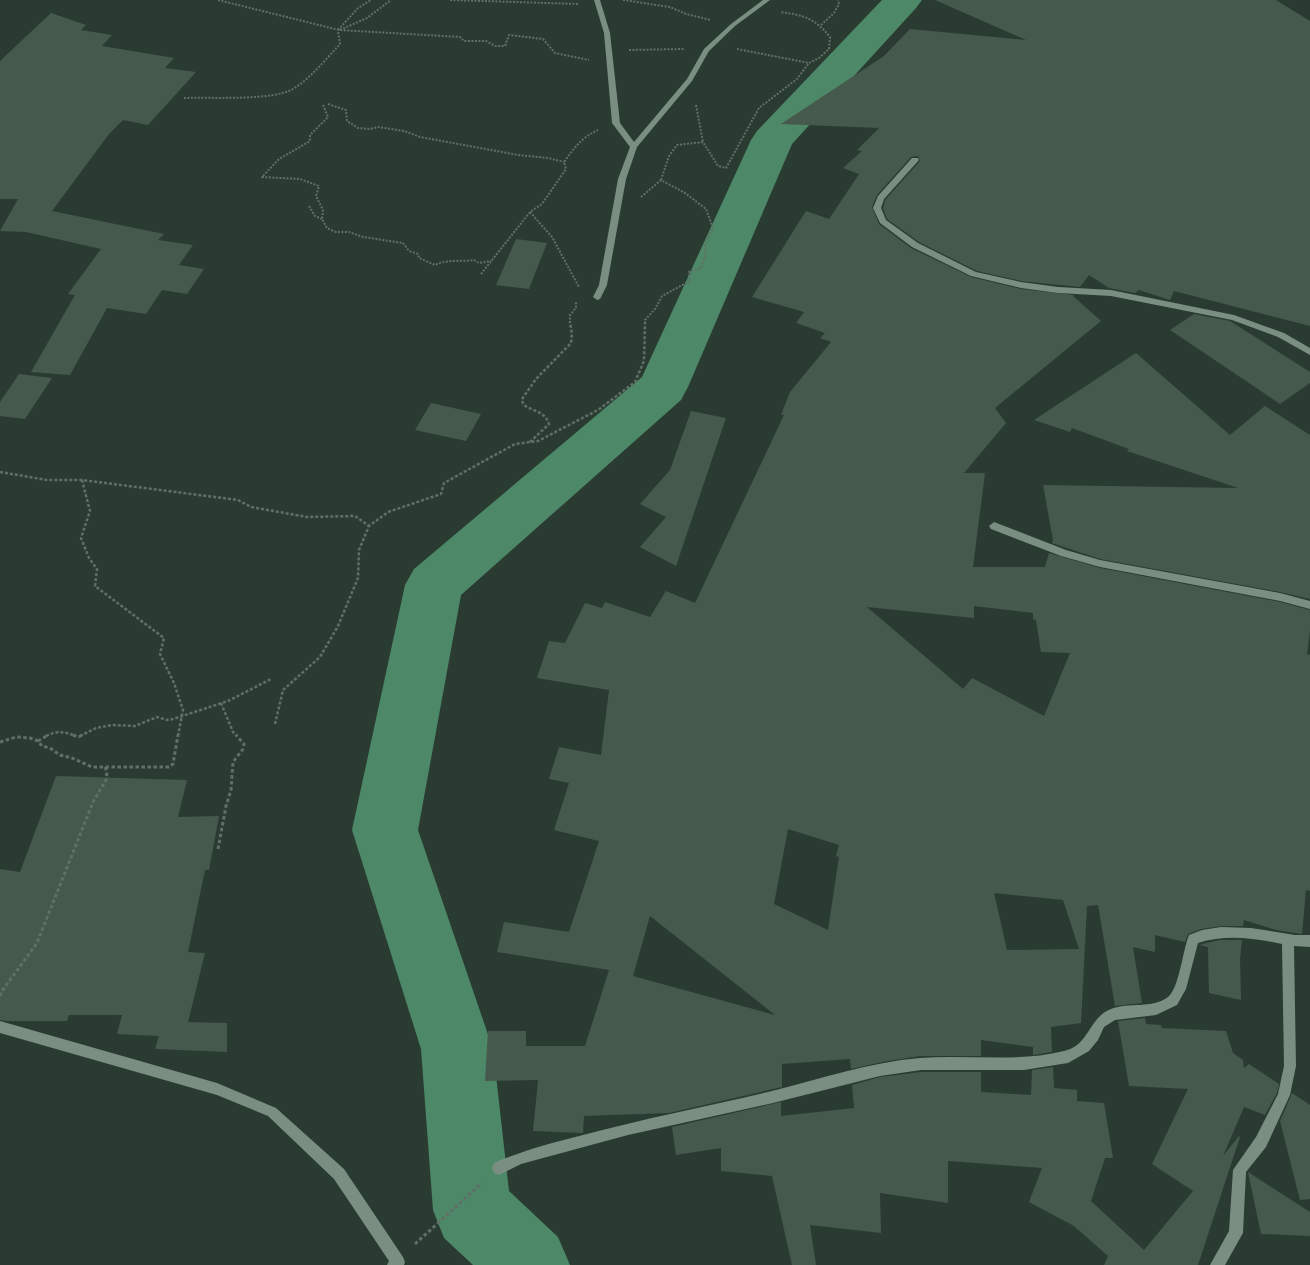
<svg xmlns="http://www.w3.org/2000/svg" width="1310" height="1265" viewBox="0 0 1310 1265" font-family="'Fira Sans Condensed',sans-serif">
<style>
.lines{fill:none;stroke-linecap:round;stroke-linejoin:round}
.river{fill:#4d8868;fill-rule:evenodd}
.building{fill:#46594d;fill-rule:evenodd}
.path-far2{stroke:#617067;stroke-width:2;stroke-dasharray:2 1.5;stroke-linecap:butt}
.path-far1{stroke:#617067;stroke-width:2.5;stroke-dasharray:3 2;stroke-linecap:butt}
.path{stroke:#617067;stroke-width:3;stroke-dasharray:3.5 2.5;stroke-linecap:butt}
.minor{fill:#7a8e82;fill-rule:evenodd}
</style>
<rect width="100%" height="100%" fill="#2a3c32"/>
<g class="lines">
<path class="river" d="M882,0H922L916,8L792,144L688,387L681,400L461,595L418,830L493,1049L509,1191L558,1237L570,1265H473L444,1238L433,1210L421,1049L352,830L405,585L414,569L642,377L751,140L757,131Z"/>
</g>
<g class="building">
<path d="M935,0H1276L1310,21V326L1174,291L1170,300L1139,290L1135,293L1109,288L1089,275L1080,287L1021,281L977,271L919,242L887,219L883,208L885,200L920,161L918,156L911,157L877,195L872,207L879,224L911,248L971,277L1021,289L1074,295L1073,296L1101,321L995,408L1006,423L964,473H985L973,567H1045L1049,553L1100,568L1280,602L1310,610V631L1307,654L1310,655V891L1306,890L1302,934L1276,930L1244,920L1243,926H1221L1201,929L1188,934L1185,942L1155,935V952L1133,947L1142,1003L1115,1006L1098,905L1087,906L1081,1023L1051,1027L1052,1052L1033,1055V1047L981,1040V1056H920L882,1062L851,1069L850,1059L782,1064V1087L669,1113L584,1116L583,1133L533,1131L538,1080L485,1081L488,1031H526V1046H585L609,970L497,952L504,922L569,932L599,841L554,830L569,783L549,779L559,747L601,755L609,690L537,678L549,641L565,643L585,603L602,608L605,602L650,617L666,591L695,603L784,415H781L790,392L831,342L820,338L825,333L796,323L804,312L752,297L806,211L829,219L859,174L843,168L862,151L857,150L879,128L781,124L884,56L910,29L1026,40ZM974,606L1033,613V619L1036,620L1041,652L1070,653L1044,716L972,678L963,689L867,607L974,618ZM788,829L839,845L836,856L839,857L828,930L774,904ZM994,893L1063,900L1079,949L1007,950ZM650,916L775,1015L633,976Z"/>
<path d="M51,13L86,25L81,30L112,35L102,46L174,58L165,68L196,72L148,125L123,120L109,134L52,211L164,234L158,240L193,245L179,265L204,269L187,294L162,290L146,314L107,308L70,375L31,372L75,295L68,294L101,249L26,232L0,231L18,199H0V61Z"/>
<path d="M516,239L547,243L529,289L496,285Z"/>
<path d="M1194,314L1230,321L1310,372V383L1280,404L1170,330Z"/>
<path d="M1136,353L1230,435L1265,406L1310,435V599L1280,592L1100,559L1052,543L1053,540L1043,485L1238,488L1127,451L1129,449L1072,428L1070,432L1034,420Z"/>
<path d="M19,374L52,378L25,419L0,416V402Z"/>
<path d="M431,403L481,414L466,441L415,430Z"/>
<path d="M691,411L726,418L676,566L640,547L666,517L640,504L670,470Z"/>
<path d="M56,776L187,780L178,817L219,816L209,870H205L188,952L205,953L188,1022L227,1023V1052L155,1049L159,1036L117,1034L122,1015H69L67,1021H6L0,1020V869L20,872Z"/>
<path d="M1219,940H1242L1240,959L1241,1000L1209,993L1208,947L1199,945Z"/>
<path d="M1145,1018L1146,1024L1161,1025L1162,1028L1226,1031L1233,1053L1243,1060L1244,1068L1249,1064L1279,1084L1277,1093L1265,1115L1244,1107L1223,1156L1239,1136L1240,1137L1198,1265H1104L1108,1256L1074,1226L1029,1202L1042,1168L948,1161V1203L880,1193L881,1233L810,1225L816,1265H792L772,1176L721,1171V1148L676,1155L672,1127L781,1102V1116L854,1108L852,1085L880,1077L921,1072H981V1092L1031,1095L1032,1070L1053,1067L1054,1088L1077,1090V1101L1104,1103L1113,1158H1105L1091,1201L1144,1250L1193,1191L1152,1164L1188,1089L1129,1086L1118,1021Z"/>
<path d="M1292,1093L1310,1105V1199L1300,1200L1280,1121Z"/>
<path d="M1248,1172L1310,1212V1236L1261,1234Z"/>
</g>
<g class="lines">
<g class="path-far2">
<path d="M218,0L339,30L460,37L464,41H486L495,46H505L509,35L543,39L555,53L589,60"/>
<path d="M450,0L579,4"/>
<path d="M623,0L670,7L686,14L711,20"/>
<path d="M821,25L834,13L839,4L838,0"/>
<path d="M338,30L358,8L371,0"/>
<path d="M340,30L367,18L391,0"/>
<path d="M737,49L809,63"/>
<path d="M629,50L684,49"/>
<path d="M184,98C210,97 273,101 293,89C311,78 326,59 340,44L338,31"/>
<path d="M328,104L346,110L347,121L358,128L370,129L378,127L404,131L420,137L518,155L548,158L564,162"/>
<path d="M323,105L328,117L310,135V141L279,159L262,177L300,179L319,186L316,196L323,210L322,219L327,228L336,232H349L363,237L403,243L409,251L418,254L419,258L435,265C446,259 461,262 474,260L479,263L491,261"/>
<path d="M696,105L703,142"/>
<path d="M661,180L669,156L677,145L703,142L718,166L726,168L759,108L797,79L809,63L819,58L829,49L830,37C815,18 803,15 780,12"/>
<path d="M641,197L661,180L685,193L706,209L713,228L705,244V256L701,268L689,272L690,281L662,296L655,309L645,320V323"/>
<path d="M309,206L315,216L322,219"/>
<path d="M530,212L552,237L579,287"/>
<path d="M481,274L530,212L542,204L566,169L564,162C574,148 582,137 598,130"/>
<path d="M570,323V315L576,308V302"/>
</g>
<g class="path-far1">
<path d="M530,442L549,424C544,407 522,412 522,399L536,379L571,343L572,334L570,322"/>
<path d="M0,472L47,480H82"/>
<path d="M221,703L233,732L237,736"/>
<path d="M275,724L283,690L320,657L338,626L358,578L359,550L369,526L388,512L441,494L444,483L515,444L538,441L598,410L635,382L644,361L645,322"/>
<path d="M46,736C57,730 65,732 76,736"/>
<path d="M80,736L96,728L112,725L135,726L157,717L167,720L173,719L228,701L271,679"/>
<path d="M178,736L183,710L174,683L160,654L164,638L95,586L97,569L89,558L81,538L90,511L82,480L238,500L251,507L307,517L355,516L369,526"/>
</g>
<g class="path">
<path d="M73,735L78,737L83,735"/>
<path d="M38,741L48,735"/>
<path d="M0,742L16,737L30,738L38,741L42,746L50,748L60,755L72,758L92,767H169L173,764L178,735"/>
<path d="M218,849L226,806L231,790L233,762L243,749L244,744L236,735"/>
<path d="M0,996L2,991L37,943L93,802L106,780L107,772L105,767"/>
<path d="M415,1244L482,1183"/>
</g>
<g class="minor">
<path d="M594,0H600L610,33L620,123L634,142L687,79L704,49L731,24L763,0H770L735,26L709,51L692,81L637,147L626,179L607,285L600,299L597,300L593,297L599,285L618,179L630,147L612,123L604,33Z"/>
<path d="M912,158H918L919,160L884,199L881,208L886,220L918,243L976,272L1021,282L1058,287L1111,290L1234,315L1284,333L1310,348V355L1278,337L1232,320L1111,296L1058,293L1021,288L971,276L912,247L880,223L873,208L878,196Z"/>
<path d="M994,522L1066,550L1100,560L1280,593L1310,601V609L1280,601L1100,567L1061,556L991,529L989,526Z"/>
<path d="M1221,927L1251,928L1295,935H1310V947L1294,946L1296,1066L1290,1095L1266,1147L1246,1172L1243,1233L1225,1265H1210L1229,1231L1233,1170L1256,1137L1278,1094L1284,1066L1282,944C1254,938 1225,934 1198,943L1186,989L1177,1005L1156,1015L1115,1020L1104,1027L1098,1040L1089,1051L1068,1063L1024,1070H921L880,1076L773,1103L628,1135L521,1164L499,1175L494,1173L492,1168L494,1163C524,1150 552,1143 583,1135C646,1118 709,1106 772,1091C821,1079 870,1062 920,1058C968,1054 1016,1063 1064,1051C1089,1046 1089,1017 1111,1009C1129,1002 1152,1009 1168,997C1179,989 1183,949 1189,935L1202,930Z"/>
<path d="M0,1021L217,1083L276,1108L344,1169L403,1257L405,1262L404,1265H387L389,1261L334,1179L268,1116L217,1095L0,1033Z"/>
</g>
</g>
</svg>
